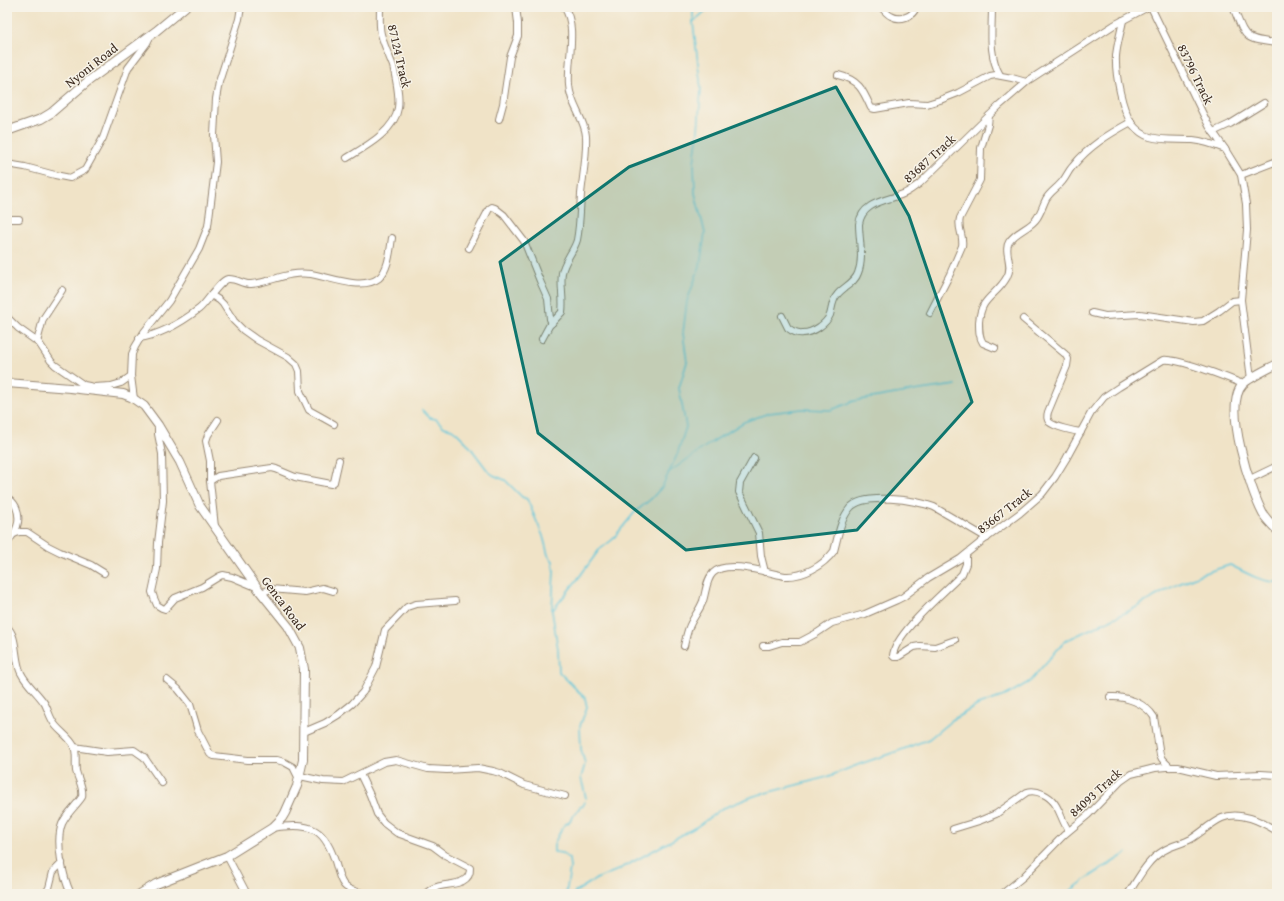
<svg xmlns="http://www.w3.org/2000/svg" width="1284" height="901" viewBox="0 0 1284 901" font-family="'Gentium Book Plus',serif">
<style>
.lines{fill:none;stroke-linecap:round;stroke-linejoin:round}
.stream{stroke:#60c7dc;stroke-width:1.5}
.minor-casing{stroke:#968672;stroke-width:8}
.tertiary-casing{stroke:#968672;stroke-width:10}
.minor{stroke:#fff;stroke-width:6}
.tertiary{stroke:#fff;stroke-width:8}
.marked{fill:#0f766e;fill-opacity:0.2;stroke:#0f766e;stroke-width:3;stroke-linejoin:round}
.labels{text-anchor:middle;stroke-width:3;stroke-linejoin:round;paint-order:stroke}
.street-label{font-size:13px;fill:#3b2a1e;stroke:#f7f3e8}
</style>
<rect width="100%" height="100%" fill="#f7f3e8"/>
<filter id="ink" filterUnits="userSpaceOnUse"><feTurbulence type="fractalNoise" baseFrequency=".025" numOctaves="2"/><feDisplacementMap in="SourceGraphic" scale="8" xChannelSelector="R" yChannelSelector="G"/><feConvolveMatrix kernelMatrix="1 2 1 2 8 2 1 2 1" color-interpolation-filters="sRGB"/></filter>
<filter id="wash" filterUnits="userSpaceOnUse"><feTurbulence type="fractalNoise" baseFrequency=".012" numOctaves="4" result="noise"/><feDisplacementMap in="SourceGraphic" scale="16" xChannelSelector="R" yChannelSelector="G"/><feGaussianBlur stdDeviation="0.9" result="paint"/><feColorMatrix in="noise" values="0 0 0 0 0 0 0 0 0 0 0 0 0 0 0 0 0 1.4 0 .05"/><feComposite in="paint" operator="in"/></filter>
<g filter="url(#wash)">
<rect width="100%" height="100%" fill="#f0e3c7"/>
<g class="lines">
<g class="stream">
<path d="M693,7V21"/>
<path d="M422,410L430,418L436,419L444,427L452,429L456,432L467,443L488,471L493,475L505,480L522,497L527,499L543,536L548,555L553,561L554,570L552,611L558,649L559,672L585,698L587,707L580,726L581,749L585,764L581,778L586,798"/>
<path d="M668,473L712,442L744,422L769,413L802,409L831,410L854,401L913,391L956,385"/>
<path d="M552,611L577,580L599,550L612,540L635,512L651,499L662,487L677,455L686,427L679,388L687,362L683,333L687,301L700,266L705,233L695,193L694,163L698,131L701,89L693,22L710,7"/>
<path d="M566,894L570,868L569,859L562,853L554,852V844L560,832L564,825L568,823L580,807L583,806L585,802"/>
<path d="M574,894L575,892L596,879L618,870L698,826L721,809L754,796L827,777L860,764L901,750L929,739L952,720L978,705L1007,695L1029,682L1065,641L1131,610L1172,587L1201,574L1230,565C1245,572 1260,582 1277,582"/>
<path d="M1066,894L1089,877L1127,853"/>
</g>
</g>
</g>
<g filter="url(#ink)">
<g class="lines">
<defs>
<g id="minor">
<path d="M881,7C884,10 887,14 891,16C900,21 913,17 916,7"/>
<path d="M992,7C992,31 988,54 1000,75"/>
<path d="M1151,7L1203,114L1209,126L1225,149"/>
<path d="M1233,7C1246,38 1242,39 1277,43"/>
<path d="M1123,20C1121,32 1117,44 1116,56C1115,74 1122,110 1132,124C1137,130 1143,135 1150,137C1164,141 1178,139 1193,140C1204,141 1215,145 1225,149L1241,175L1246,204L1247,230L1241,300L1251,379"/>
<path d="M838,75C859,80 863,90 871,108L875,109L909,103L927,104L940,100L958,93L990,76L996,75L1012,78L1026,82"/>
<path d="M499,119L503,104L510,57L518,36V23L516,7"/>
<path d="M1213,132L1230,124L1264,103"/>
<path d="M347,158C365,147 395,131 398,108C400,95 396,79 393,66C389,56 384,45 381,34C379,26 380,16 380,7"/>
<path d="M7,164L25,167L55,175L70,178L85,170L103,138L128,68L147,43L151,35"/>
<path d="M1241,175L1277,161"/>
<path d="M7,219H19"/>
<path d="M469,248L489,209L492,207L495,208L504,215L524,241L540,281L548,299L550,319L552,323"/>
<path d="M211,295L219,300L223,304L234,321L243,330L257,340L288,357L296,364L299,371L300,391L309,410L334,424"/>
<path d="M930,313L950,274L962,246C964,235 957,229 960,218L980,180L981,148L988,125L989,116"/>
<path d="M1092,313L1105,316L1140,314L1194,322L1203,321L1219,311L1232,301L1241,300"/>
<path d="M782,316L788,328C792,331 797,334 803,333C813,333 826,324 830,315C832,309 832,300 837,295C843,287 855,283 858,273C864,258 859,240 859,224C862,202 886,201 903,194C909,192 914,187 919,184L999,106L1029,80L1114,25L1148,7"/>
<path d="M7,317L18,328L39,343L51,361L55,365L84,385L94,387L111,386L121,383L131,376"/>
<path d="M1023,319L1065,354L1068,359L1067,366L1048,412C1047,415 1047,419 1049,422C1055,427 1073,431 1081,432"/>
<path d="M139,338C160,335 182,322 199,309C207,303 219,281 228,279C236,278 243,285 251,284C273,282 286,271 311,274C329,277 362,291 379,278C389,269 390,250 392,238"/>
<path d="M542,339L549,326L562,312C564,299 560,286 562,273C564,261 574,251 577,240C580,225 580,209 581,194C583,175 587,155 586,136C585,119 570,105 569,85C567,61 578,26 564,7"/>
<path d="M37,342L43,319L62,290"/>
<path d="M995,348L983,343C979,337 979,330 979,322C981,296 996,297 1007,277C1014,265 1003,251 1009,242C1016,231 1031,228 1037,218C1041,212 1043,205 1046,199C1050,192 1056,189 1061,183C1066,178 1068,171 1073,166C1089,146 1109,134 1131,122"/>
<path d="M134,399L131,376L132,354L135,347L144,332L169,301L199,249L208,226L216,162L214,135L216,99L219,82L239,19L241,7"/>
<path d="M158,425V434L162,454L163,501L158,543L157,569L152,592L154,598L157,605L162,608L165,609L175,598L202,587L220,576L223,575L232,577L256,587"/>
<path d="M754,458L740,483L739,492L759,533L761,556L765,572"/>
<path d="M1250,479L1277,466"/>
<path d="M210,481L218,476L272,468L276,469L295,477L331,484L334,482L339,460"/>
<path d="M7,498C12,500 14,503 16,507C22,521 16,532 7,543"/>
<path d="M215,527L210,481V461L206,441L208,435L218,420"/>
<path d="M14,534L19,532H27L48,546L60,552L91,565L104,573"/>
<path d="M261,593L271,589L305,592L323,588L333,591"/>
<path d="M7,627C18,636 14,660 21,673C27,685 38,693 45,704C49,712 50,719 56,726C62,733 70,738 74,746C77,753 75,763 76,771C78,780 84,787 82,797C76,806 66,814 62,824C55,842 63,877 71,894"/>
<path d="M955,640L935,647L920,646L914,647L898,657H894L893,656C894,634 946,591 962,574L966,564V555"/>
<path d="M684,646C686,638 687,630 691,623C695,615 700,609 703,601C706,592 706,580 713,573C726,559 769,573 785,576C803,577 823,566 834,551C838,537 840,520 850,508C863,492 917,500 934,507L987,538"/>
<path d="M763,646H769L782,642H800L817,633L832,623L865,614L897,600L903,597L928,578L960,559L981,542L1020,513L1042,494L1055,477L1066,459L1091,413L1104,397L1119,387L1163,360C1177,358 1228,378 1243,384"/>
<path d="M167,680L178,689L190,704L198,731L210,754L214,756L248,760H277L284,762L293,767L299,779"/>
<path d="M1110,697C1126,696 1145,703 1154,717L1160,755L1162,759L1170,767"/>
<path d="M304,732L325,723L338,715L352,704L363,692L376,667L385,630L407,607L416,604L455,601"/>
<path d="M74,747L107,752L134,750L144,757L162,783"/>
<path d="M360,774L370,795L377,814L384,823L397,833L433,846L445,855L470,868C471,886 448,883 437,887C432,888 429,891 425,894"/>
<path d="M300,776L323,781L343,782L384,762L396,760L428,769L447,770L478,768L493,771L500,773L524,785L565,796"/>
<path d="M272,828C311,822 326,827 337,868C339,874 340,883 346,887C351,891 360,892 366,894"/>
<path d="M953,829L979,821L996,814L1027,792C1033,790 1037,791 1043,794C1059,801 1059,816 1068,830"/>
<path d="M227,856L247,894"/>
<path d="M45,894L49,888L53,872L62,863"/>
<path d="M1002,894L1023,877L1064,835L1088,815L1121,781L1131,774L1155,768L1166,767H1178L1216,776L1261,774L1277,775"/>
<path d="M1128,894C1138,879 1147,860 1163,851C1172,845 1182,844 1191,839C1202,832 1211,823 1222,818C1240,810 1262,822 1277,831"/>
</g>
<g id="tertiary">
<path d="M7,131L41,119L51,113L87,82L156,31L185,7"/>
<path d="M1277,364C1268,369 1249,378 1243,384C1222,406 1251,491 1263,514C1267,520 1272,525 1277,530"/>
<path d="M7,383L70,388L123,394L131,397L144,406L158,425L180,462L200,506L259,590L288,626L300,648L304,669L303,760L297,786L285,813L282,818L272,828L227,856L156,884L140,894"/>
</g>
</defs>
<use href="#minor" class="minor-casing"/>
<use href="#tertiary" class="tertiary-casing"/>
<use href="#minor" class="minor"/>
<use href="#tertiary" class="tertiary"/>
</g>
</g>
<path class="marked" d="M836,87L909,216L972,402L857,530L686,550L538,433L500,262L629,167Z"/>
<g class="labels">
<g class="street-label">
<text transform="translate(400 56) rotate(77)" y="5">87124 Track</text>
<text transform="translate(91 65) rotate(-38)" y="5">Nyoni Road</text>
<text transform="translate(1196 74) rotate(64)" y="5">83796 Track</text>
<text transform="translate(929 158) rotate(-42)" y="5">83687 Track</text>
<text transform="translate(1004 510) rotate(-38)" y="5">83667 Track</text>
<text transform="translate(284 603) rotate(53)" y="5">Genca Road</text>
<text transform="translate(1095 792) rotate(-42)" y="5">84093 Track</text>
</g>
</g>
<rect width="1284" height="901" fill="none" stroke="#f7f3e8" stroke-width="24"/>
</svg>
